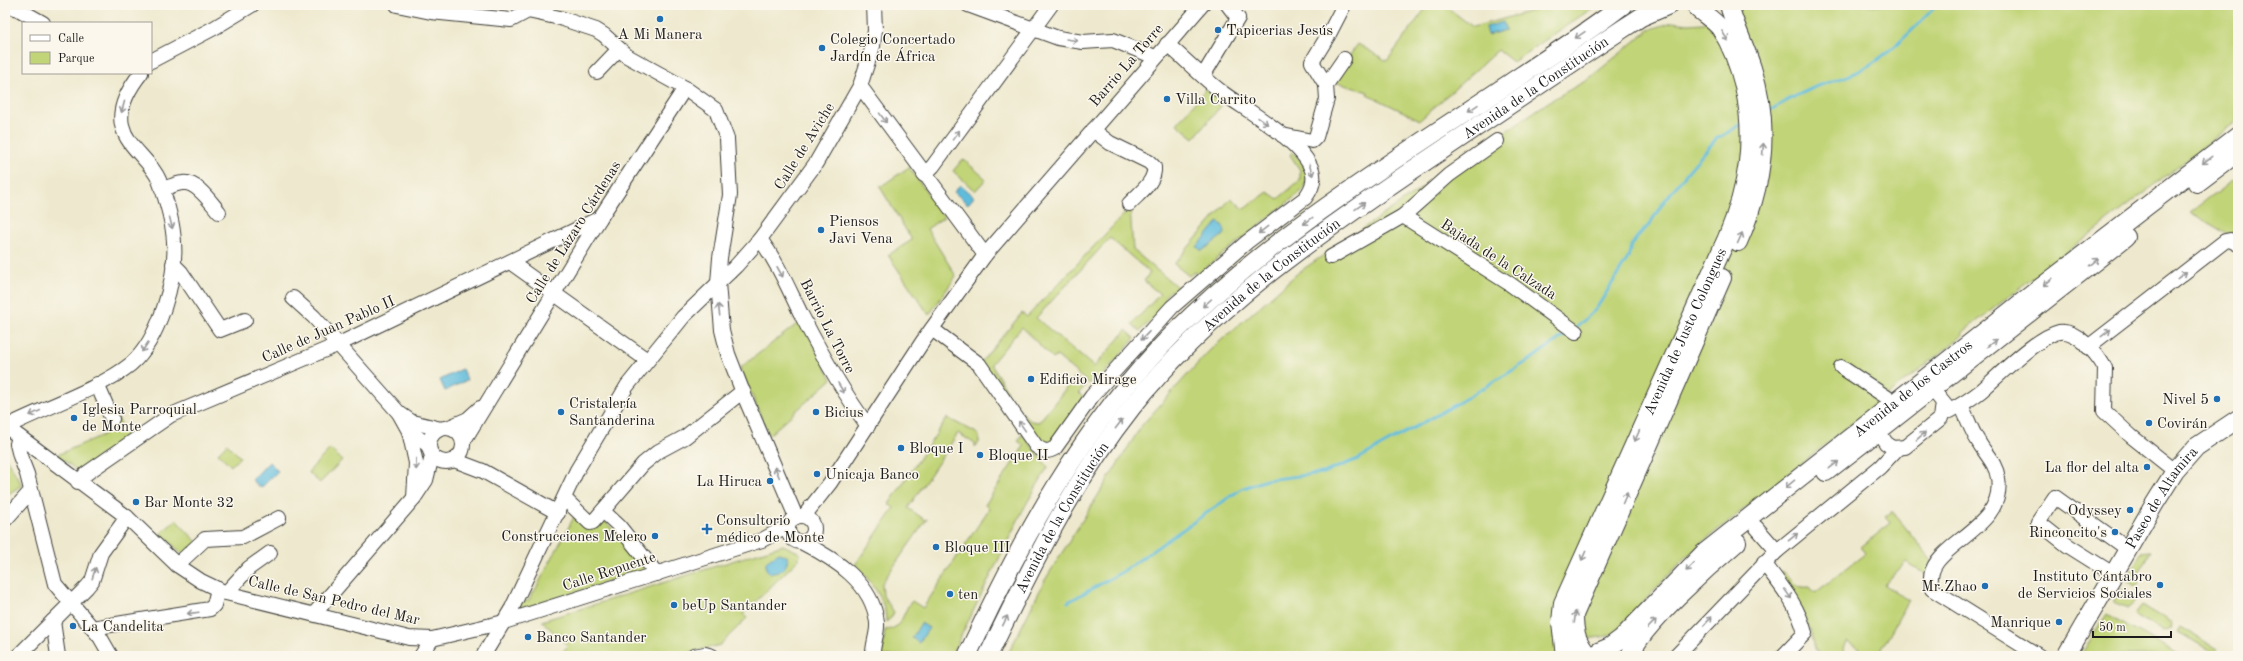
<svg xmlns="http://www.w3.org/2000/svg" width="2243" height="661" viewBox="0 0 2243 661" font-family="'Old Standard TT',serif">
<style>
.green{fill:#c1d477;stroke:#6e784a}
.water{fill:#5ebcdc;stroke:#3d6c7c}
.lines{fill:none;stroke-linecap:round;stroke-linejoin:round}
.stream{stroke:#5ebcdc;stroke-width:3}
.minor-casing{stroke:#3c3b37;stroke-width:16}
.major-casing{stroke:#3c3b37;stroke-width:20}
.minor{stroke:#fff;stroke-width:14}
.major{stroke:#fff;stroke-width:18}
.oneway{stroke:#999}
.poi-dot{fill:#1f6fb2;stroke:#fbf7ec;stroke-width:1.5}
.labels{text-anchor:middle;stroke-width:3;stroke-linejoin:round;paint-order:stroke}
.poi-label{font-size:15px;fill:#1c1c1c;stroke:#fbf7ec;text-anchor:start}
.street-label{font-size:15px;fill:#1c1c1c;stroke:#fbf7ec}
</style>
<rect width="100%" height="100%" fill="#fbf7ec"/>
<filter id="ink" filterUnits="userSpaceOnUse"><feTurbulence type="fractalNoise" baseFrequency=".025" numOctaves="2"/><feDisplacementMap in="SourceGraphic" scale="8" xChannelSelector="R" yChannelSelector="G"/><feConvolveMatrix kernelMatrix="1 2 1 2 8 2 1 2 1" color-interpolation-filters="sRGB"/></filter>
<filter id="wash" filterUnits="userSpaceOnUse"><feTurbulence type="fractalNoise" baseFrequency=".012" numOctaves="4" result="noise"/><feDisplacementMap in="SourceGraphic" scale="16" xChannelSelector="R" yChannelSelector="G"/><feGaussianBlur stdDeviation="0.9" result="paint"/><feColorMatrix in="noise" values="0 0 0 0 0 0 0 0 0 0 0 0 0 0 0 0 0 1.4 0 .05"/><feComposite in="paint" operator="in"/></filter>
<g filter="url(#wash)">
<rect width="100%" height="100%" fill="#eee9ce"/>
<g class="green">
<path d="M1428,5H1444L1473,27L1532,11L1541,5H1597L1513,62L1498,50L1420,120L1367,94L1368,92L1331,81L1358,44L1387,61Z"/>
<path d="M1732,5H2238V120L1963,332L1962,336L1710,536L1682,561L1614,633C1606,637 1601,637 1593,638C1580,640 1570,649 1560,656H1007L1045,580L1142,425L1209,351L1299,272L1550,101L1587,80L1649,30L1672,22L1689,24L1703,23L1722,16Z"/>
<path d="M1208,86L1226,100L1194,138L1177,124Z"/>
<path d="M1292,152C1305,164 1312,173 1302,191L1198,274L1195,271L1189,276L1174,264L1231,198L1244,209L1268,192L1278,199L1300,180V170L1290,155Z"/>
<path d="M963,159L986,179L975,191L953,171Z"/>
<path d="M909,167L944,217L927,229L956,276L929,315L888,255L912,240L880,187Z"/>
<path d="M2238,177V235L2230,233L2227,234L2190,212Z"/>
<path d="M1130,208L1133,250L1182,291L1176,294L1171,290L1164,297L1169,303L1140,331L1132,324L1160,294L1144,281L1150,273L1110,238L1036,318L1094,367L1126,330L1135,338L1095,384L1091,381L1089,384L1057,356L1053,359L1022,327L991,364L1007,391L1004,394L981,362L1022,313L1027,317Z"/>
<path d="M801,321L832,379L769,435L740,368Z"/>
<path d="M1075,377L1085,386L1079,393L1084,398L1054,440L1048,445L1040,444L1019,410L1031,421L1039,422Z"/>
<path d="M117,417L129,436L78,471L57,455L103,435Z"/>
<path d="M947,418L975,432L979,436V443L975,447V444L958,433L908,508L925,520L927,519L882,583L883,596L894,612L892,617L886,622C886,599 871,581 855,565L894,508L889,504Z"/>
<path d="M1022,434L1048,467L1024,508L951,656H882L885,630C904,629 902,611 912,601L923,608L989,509L985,505L1024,446L1018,441Z"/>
<path d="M227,444L240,457L231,466L218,453Z"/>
<path d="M330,449L342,460L320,483L308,472Z"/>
<path d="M6,458L22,485L5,496V459Z"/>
<path d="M1892,511L1940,570L1933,579L1906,562L1884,585L1909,600L1877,656H1871L1847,642L1844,649L1846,656H1821L1815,649L1811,630L1779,574L1783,571C1792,581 1796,589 1810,587L1815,593L1866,553L1861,547L1891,523L1885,516Z"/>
<path d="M574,517L592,526L606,522L648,569L519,613L520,603L529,600L532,593L534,592Z"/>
<path d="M176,520L197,542L183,554L160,534Z"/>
<path d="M783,545L800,553L799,559L743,614L747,618L720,645L676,656H558L568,646L542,621Z"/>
<path d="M2151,552L2137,576L2139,584L2136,587L2126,579L2141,553Z"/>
<path d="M2121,588L2137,597L2133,604L2128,608L2113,602Z"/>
<path d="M2142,605L2172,623L2171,628L2162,631L2135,614Z"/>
<path d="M2107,614L2113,618L2182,656H2080Z"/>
<path d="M2180,627L2217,649L2214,653L2177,632Z"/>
</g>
<g class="water">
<path d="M1503,22L1506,30L1488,35L1486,27Z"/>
<path d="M960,185L974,197L968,204L954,192Z"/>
<path d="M1218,222L1224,228L1225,234L1202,251L1197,247Z"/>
<path d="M462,369L467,380L445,391L440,380Z"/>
<path d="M269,462L278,471L261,488L252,480Z"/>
<path d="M779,553L787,556C790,566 780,574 770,573L766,569V562Z"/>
<path d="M921,623L929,628L919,643L912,638Z"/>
</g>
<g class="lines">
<g class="stream">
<path d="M1767,112C1784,102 1802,92 1821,85C1834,80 1849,77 1861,70C1891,54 1914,28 1937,5"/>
<path d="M1577,327L1596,309L1628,258L1631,246L1637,237L1649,225L1663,203L1689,170L1716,139L1744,123"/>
<path d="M1068,602L1122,572L1241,489L1266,480L1323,473L1356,460L1453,406L1530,360L1569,332"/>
</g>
</g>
</g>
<g filter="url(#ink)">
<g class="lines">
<defs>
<g id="minor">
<path d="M397,5L431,12L511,20L528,11L560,18L596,30L604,35L627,56L685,88L716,110L727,139L730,195L720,258L718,283L722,330L728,354L744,395L796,517"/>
<path d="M968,5L1058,38L1083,42L1113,40L1155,57"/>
<path d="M5,6L18,9L43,23"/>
<path d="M151,61L214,28L252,5"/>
<path d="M597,72L619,49"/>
<path d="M1203,76L1238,18L1228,5"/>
<path d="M1326,85L1344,59"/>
<path d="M860,86L985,255"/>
<path d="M1093,130L1110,143L1149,162L1154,167C1156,182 1138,194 1129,204"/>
<path d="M1282,135L1312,141L1316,137L1327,99L1326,85L1312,62L1329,34L1344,5"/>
<path d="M924,175L933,166L1051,5"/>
<path d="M162,189C168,188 176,183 183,183C197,181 211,203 219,212"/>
<path d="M1403,216L1510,284L1576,332"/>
<path d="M760,239C778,263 789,290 802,316C822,355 842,391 868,426"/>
<path d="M1331,257L1403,216L1449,175L1497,141"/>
<path d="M510,262L647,360"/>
<path d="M173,264L181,272L220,330L245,320"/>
<path d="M293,298L314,317L399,413L409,431L428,445"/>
<path d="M932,329L979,364L1036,446C1043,451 1047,453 1055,448L1092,396L1172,307L1247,242L1305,198C1311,190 1316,181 1312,170C1302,141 1247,111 1223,93C1203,78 1186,60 1167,44"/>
<path d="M2088,347L2225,241L2230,240L2238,244"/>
<path d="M1841,367L1894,402"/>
<path d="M97,384L112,419"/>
<path d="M1932,389L1950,411C1961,405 1971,399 1981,391C1998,376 2037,337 2059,332C2077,329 2097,354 2105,368L2104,411L2131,436L2175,471"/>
<path d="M1961,405C1967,417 1971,430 1978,441C1985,454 1996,463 1998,478C2007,534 1919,544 1932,589L2039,656"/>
<path d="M399,413L412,422L441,429"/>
<path d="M5,426L127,517L177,565L201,581L226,593L409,638L432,639L504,622L762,540L788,526"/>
<path d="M6,427C43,408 100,389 131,364C159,340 177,278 174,242C173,221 166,199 159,180C150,159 127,148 122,125C118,107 130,87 141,73"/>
<circle cx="446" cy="445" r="17"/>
<path d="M447,428L468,419L480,408"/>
<path d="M409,431L416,463L414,498"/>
<path d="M1878,431L1886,443L1893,448L1905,447L1941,418L1943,403"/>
<path d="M19,437L17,444L20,456L27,474L55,584L100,637L111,656"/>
<path d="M463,442L600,218L685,88"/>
<path d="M454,460L483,471L558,513"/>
<path d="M78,482L87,473L171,415L337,345L600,218"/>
<path d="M565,499L590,523L593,522L643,464L659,451L685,437L743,391"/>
<path d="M603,511L619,526L657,574"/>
<circle cx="801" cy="529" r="13"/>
<path d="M804,516L830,483L923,341L985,255L1202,5"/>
<path d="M5,520L30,492"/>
<path d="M1756,527L1777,551"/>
<path d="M803,543C835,559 873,583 877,623C878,634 872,645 873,656"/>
<path d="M1764,563C1781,586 1798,605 1805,633L1783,656"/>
<path d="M177,565L205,539L243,537L279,518"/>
<path d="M2113,574L2067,545L2038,522L2055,497L2128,549"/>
<path d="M226,593L249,568L270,553"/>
<path d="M314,614L414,498L426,480L432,456"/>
<path d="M53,621L58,656"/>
<path d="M92,628L210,609L214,605L218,589"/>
<path d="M18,656L87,587L92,581L101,553L127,517"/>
<path d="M421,656L432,639"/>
<path d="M483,656L512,608L577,470L627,386L683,317L736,266L760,239L816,163L860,86L873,46L875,30L874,5"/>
<path d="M694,656L705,654L712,656"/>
<path d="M1676,656L1777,551L1880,467L1897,449"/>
</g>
<g id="major">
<path d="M1729,5C1735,27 1745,46 1752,68C1771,127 1763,186 1738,242"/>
<path d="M2197,183L2238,152"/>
<path d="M1826,472L2126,237"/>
<path id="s1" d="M1598,652L1610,647L1622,638L1704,553L2036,291L2238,136"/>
<path d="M1586,653C1576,640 1574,631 1574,615L1722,278"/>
<path d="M967,656C1021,540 1082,426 1173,334C1275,232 1402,156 1522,75C1556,52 1591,30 1623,5"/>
<path id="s2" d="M988,656C1030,569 1072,483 1132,407C1209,310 1310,240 1411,171C1482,123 1553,76 1624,28L1641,17L1669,5"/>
<path id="s3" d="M1565,656L1561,622L1563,603L1727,238C1748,188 1756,139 1744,86C1739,66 1732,46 1721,29C1715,21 1705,15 1698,9"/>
<path d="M1630,656C1639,628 1712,563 1737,542"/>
<path id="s4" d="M2066,656L2155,503L2175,471L2196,447L2238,419"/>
</g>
</defs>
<use href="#minor" class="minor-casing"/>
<use href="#major" class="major-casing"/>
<use href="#minor" class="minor"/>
<use href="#major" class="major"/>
</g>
<defs><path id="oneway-shaft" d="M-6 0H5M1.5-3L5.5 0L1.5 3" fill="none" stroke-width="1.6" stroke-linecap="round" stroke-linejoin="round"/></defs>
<g class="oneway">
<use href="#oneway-shaft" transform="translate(1580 35) rotate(146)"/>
<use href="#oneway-shaft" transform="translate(1725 36) rotate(59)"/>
<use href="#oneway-shaft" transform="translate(1072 40) rotate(9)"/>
<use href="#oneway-shaft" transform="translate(123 107) rotate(105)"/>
<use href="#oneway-shaft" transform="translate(1473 108) rotate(146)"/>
<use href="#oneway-shaft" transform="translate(883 118) rotate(54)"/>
<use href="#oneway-shaft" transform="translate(1263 121) rotate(35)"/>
<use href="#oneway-shaft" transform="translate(956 135) rotate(-54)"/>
<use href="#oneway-shaft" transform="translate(1763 149) rotate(-86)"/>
<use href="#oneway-shaft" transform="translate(2207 160) rotate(142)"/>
<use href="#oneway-shaft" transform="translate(1311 170) rotate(72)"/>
<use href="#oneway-shaft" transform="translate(1360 206) rotate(-35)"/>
<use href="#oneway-shaft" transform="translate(1308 221) rotate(143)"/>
<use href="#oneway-shaft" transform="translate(171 223) rotate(76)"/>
<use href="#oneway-shaft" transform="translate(1263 230) rotate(142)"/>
<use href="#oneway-shaft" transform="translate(1740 238) rotate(-66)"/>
<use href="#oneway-shaft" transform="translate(2094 262) rotate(-39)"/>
<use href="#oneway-shaft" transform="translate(780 272) rotate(61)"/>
<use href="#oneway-shaft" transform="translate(2182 275) rotate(-37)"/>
<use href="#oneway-shaft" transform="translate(2048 282) rotate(142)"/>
<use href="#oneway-shaft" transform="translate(1207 303) rotate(138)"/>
<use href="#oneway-shaft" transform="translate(719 310) rotate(-97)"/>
<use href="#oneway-shaft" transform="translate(2106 333) rotate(-38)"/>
<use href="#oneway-shaft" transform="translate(1145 336) rotate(133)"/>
<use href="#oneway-shaft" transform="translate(1992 343) rotate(-38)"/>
<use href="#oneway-shaft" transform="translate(145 347) rotate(123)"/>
<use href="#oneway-shaft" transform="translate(841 388) rotate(59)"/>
<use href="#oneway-shaft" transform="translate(35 413) rotate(155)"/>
<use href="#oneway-shaft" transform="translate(1119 424) rotate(-52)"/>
<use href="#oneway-shaft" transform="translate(1022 426) rotate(-125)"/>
<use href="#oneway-shaft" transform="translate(1637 436) rotate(114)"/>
<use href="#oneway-shaft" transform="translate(1921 436) rotate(-41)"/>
<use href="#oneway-shaft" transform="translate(416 464) rotate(88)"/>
<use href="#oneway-shaft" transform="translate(1834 465) rotate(-38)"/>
<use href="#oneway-shaft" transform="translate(777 472) rotate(-113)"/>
<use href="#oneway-shaft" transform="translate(1790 484) rotate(141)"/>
<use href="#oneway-shaft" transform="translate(1625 498) rotate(-66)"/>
<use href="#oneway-shaft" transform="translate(1793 537) rotate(-39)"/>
<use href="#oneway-shaft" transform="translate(1584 555) rotate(114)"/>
<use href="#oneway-shaft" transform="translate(1690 567) rotate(134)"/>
<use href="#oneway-shaft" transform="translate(94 573) rotate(-72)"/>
<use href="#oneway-shaft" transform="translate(1788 594) rotate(55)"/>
<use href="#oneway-shaft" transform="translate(193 613) rotate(173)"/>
<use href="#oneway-shaft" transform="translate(1575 617) rotate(-83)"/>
<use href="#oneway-shaft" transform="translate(1005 621) rotate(-64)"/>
<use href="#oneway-shaft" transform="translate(1708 621) rotate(-47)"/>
<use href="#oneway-shaft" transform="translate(1652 624) rotate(-46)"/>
</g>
</g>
<g class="poi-dot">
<circle cx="660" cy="19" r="4"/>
<circle cx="1218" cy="30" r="4"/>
<circle cx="822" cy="48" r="4"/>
<circle cx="1167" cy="99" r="4"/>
<circle cx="821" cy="230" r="4"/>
<circle cx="1031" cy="379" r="4"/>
<circle cx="2217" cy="399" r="4"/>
<circle cx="561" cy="412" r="4"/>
<circle cx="816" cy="412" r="4"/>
<circle cx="74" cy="418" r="4"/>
<circle cx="2149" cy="423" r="4"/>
<circle cx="901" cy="448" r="4"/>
<circle cx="980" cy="455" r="4"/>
<circle cx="2147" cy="467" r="4"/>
<circle cx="817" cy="474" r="4"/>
<circle cx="770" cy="481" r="4"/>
<circle cx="136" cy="502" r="4"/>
<circle cx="2130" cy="510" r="4"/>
<path d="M705 523h4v4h4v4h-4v4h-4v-4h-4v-4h4z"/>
<circle cx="2115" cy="532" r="4"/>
<circle cx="655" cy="536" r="4"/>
<circle cx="936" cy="547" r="4"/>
<circle cx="2160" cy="585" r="4"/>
<circle cx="1985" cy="586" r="4"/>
<circle cx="950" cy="594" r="4"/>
<circle cx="674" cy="605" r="4"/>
<circle cx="2059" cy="622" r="4"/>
<circle cx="73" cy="626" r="4"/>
<circle cx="528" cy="637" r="4"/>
</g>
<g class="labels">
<g class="poi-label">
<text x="1226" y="35">Tapicerias Jesús</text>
<text x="660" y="39" text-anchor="middle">A Mi Manera</text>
<text x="830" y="44">Colegio Concertado<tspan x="830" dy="17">Jardín de África</tspan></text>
<text x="1175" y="104">Villa Carrito</text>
<text x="829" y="226">Piensos<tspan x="829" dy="17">Javi Vena</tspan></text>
<text x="1039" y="384">Edificio Mirage</text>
<text x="2209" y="404" text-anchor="end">Nivel 5</text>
<text x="569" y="408">Cristalería<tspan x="569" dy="17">Santanderina</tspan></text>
<text x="82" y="414">Iglesia Parroquial<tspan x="82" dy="17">de Monte</tspan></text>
<text x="824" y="417">Bicius</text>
<text x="2157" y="428">Covirán</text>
<text x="909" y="453">Bloque I</text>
<text x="988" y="460">Bloque II</text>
<text x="2139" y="472" text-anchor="end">La flor del alta</text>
<text x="825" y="479">Unicaja Banco</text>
<text x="762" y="486" text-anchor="end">La Hiruca</text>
<text x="144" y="507">Bar Monte 32</text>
<text x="2122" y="515" text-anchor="end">Odyssey</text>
<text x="716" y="525">Consultorio<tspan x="716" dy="17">médico de Monte</tspan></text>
<text x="2107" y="537" text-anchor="end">Rinconcito's</text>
<text x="647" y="541" text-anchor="end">Construcciones Melero</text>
<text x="944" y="552">Bloque III</text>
<text x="2152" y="581" text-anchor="end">Instituto Cántabro<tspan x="2152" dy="17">de Servicios Sociales</tspan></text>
<text x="1977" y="591" text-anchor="end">Mr.Zhao</text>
<text x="958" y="599">ten</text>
<text x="682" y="610">beUp Santander</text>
<text x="2051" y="627" text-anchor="end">Manrique</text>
<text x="81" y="631">La Candelita</text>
<text x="536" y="642">Banco Santander</text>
</g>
<g class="street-label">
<text transform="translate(1126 65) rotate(-49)" y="5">Barrio La Torre</text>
<text dy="5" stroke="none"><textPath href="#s2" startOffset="805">Avenida de la Constitución</textPath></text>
<text transform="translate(804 146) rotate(-58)" y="5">Calle de Aviche</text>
<text transform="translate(573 232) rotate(-58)" y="5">Calle de Lázaro Cárdenas</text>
<text transform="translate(1499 259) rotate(33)" y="5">Bajada de la Calzada</text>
<text dy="5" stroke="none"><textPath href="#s2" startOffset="481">Avenida de la Constitución</textPath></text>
<text transform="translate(828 326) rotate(63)" y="5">Barrio La Torre</text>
<text transform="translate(328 329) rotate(-24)" y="5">Calle de Juan Pablo II</text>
<text dy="5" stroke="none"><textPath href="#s3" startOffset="351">Avenida de Justo Colongues</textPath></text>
<text dy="5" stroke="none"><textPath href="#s1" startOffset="412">Avenida de los Castros</textPath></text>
<text dy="5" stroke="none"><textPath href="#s4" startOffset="185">Paseo de Altamira</textPath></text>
<text dy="5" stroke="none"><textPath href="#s2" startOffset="157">Avenida de la Constitución</textPath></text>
<text transform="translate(609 571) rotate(-18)" y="5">Calle Repuente</text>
<text transform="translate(334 600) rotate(13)" y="5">Calle de San Pedro del Mar</text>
</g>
</g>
<rect width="2243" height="661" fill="none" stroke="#fbf7ec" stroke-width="20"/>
<rect x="22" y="22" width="130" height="52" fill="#fbf7ec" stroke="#a29f99"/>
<rect x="30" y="35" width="20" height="6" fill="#ffffff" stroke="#a29f99"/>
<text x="58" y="42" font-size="12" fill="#1c1c1c">Calle</text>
<rect x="30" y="52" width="20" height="12" fill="#c1d477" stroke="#a29f99"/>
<text x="58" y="62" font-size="12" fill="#1c1c1c">Parque</text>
<path d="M2093 631v6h78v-6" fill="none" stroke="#1c1c1c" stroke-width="2"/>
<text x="2099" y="631" font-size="12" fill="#1c1c1c" stroke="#fbf7ec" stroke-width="3" paint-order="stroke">50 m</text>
</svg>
